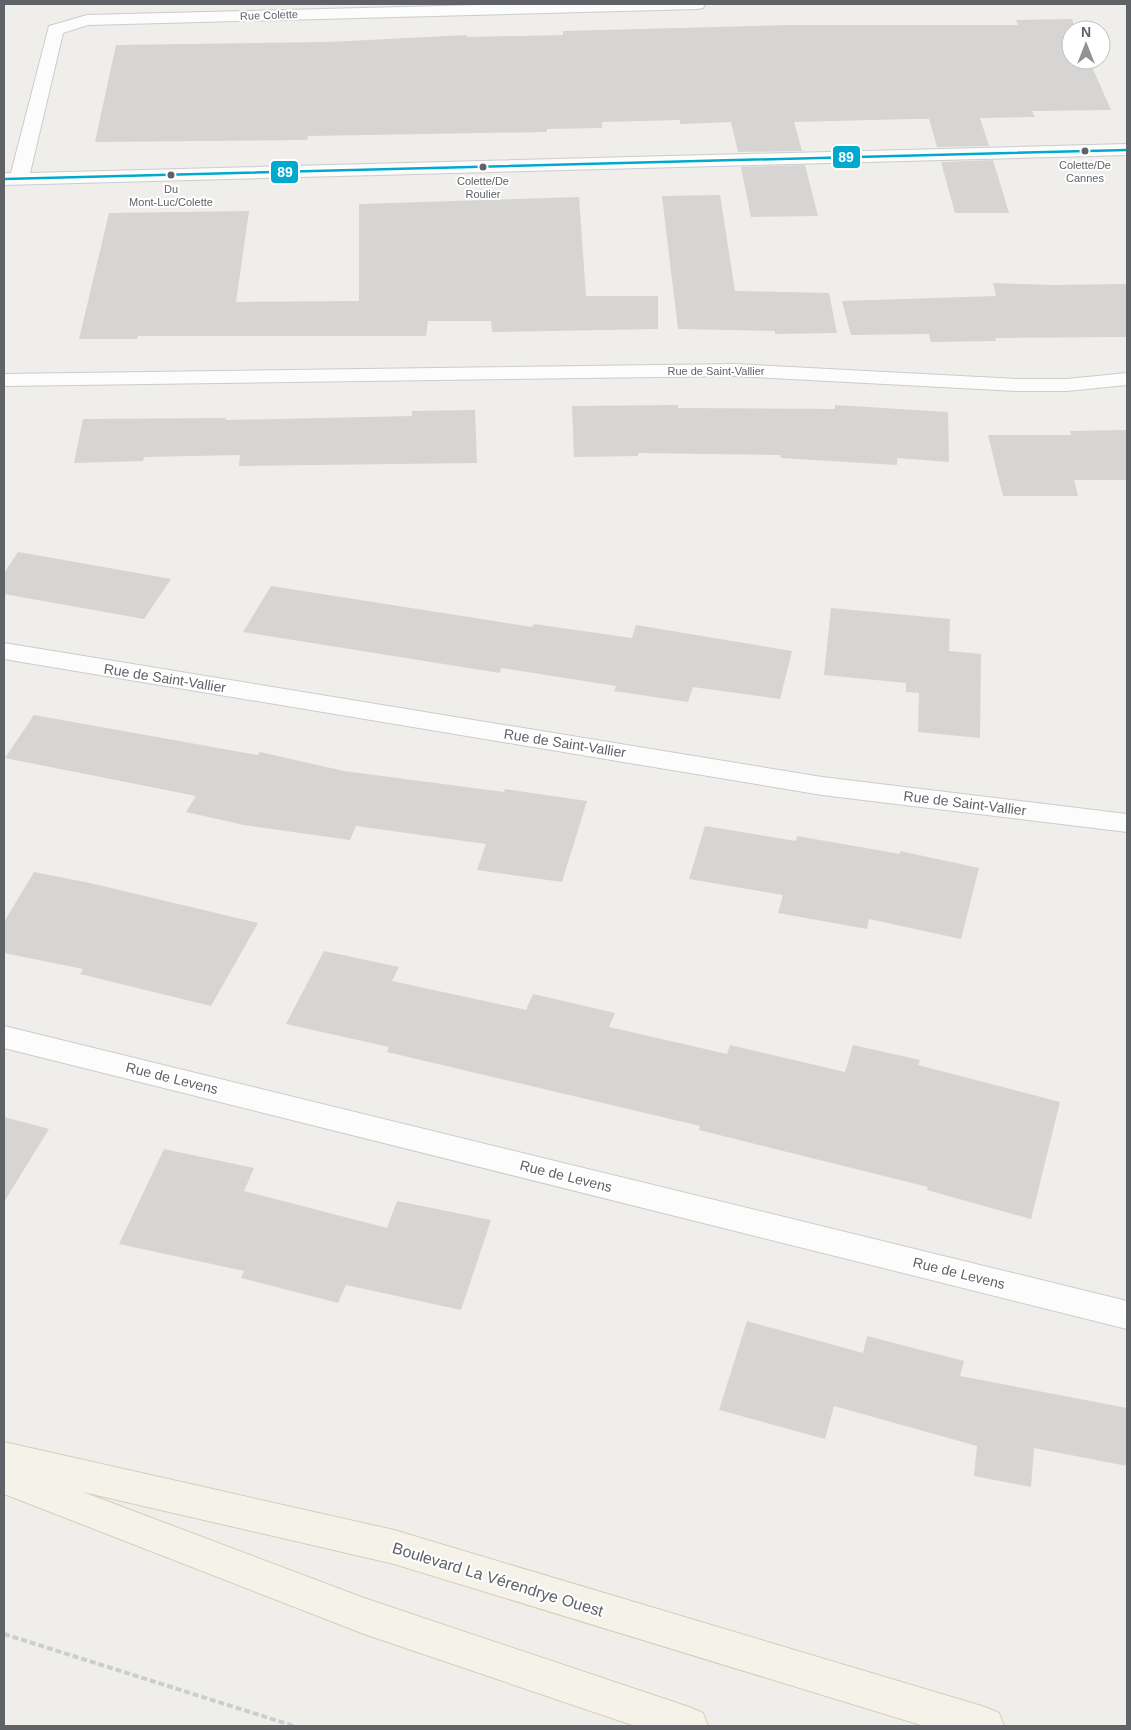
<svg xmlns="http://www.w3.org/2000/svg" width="1131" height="1730" viewBox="0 0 1131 1730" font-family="Helvetica,sans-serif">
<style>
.building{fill:#d6d5d3}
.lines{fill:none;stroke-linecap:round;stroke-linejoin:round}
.minor-casing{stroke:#cbcccc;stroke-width:2}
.major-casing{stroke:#d7ceb8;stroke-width:2}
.path{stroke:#cacfcc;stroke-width:4;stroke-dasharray:6 3;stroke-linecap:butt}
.minor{fill:#fdfcfc;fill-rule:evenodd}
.major{fill:#f4f2e9;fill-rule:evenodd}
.bus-1-casing{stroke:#fff;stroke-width:5}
.bus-1{stroke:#00a9ce;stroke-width:2.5}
.bus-dot{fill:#5f6368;stroke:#fff;stroke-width:2}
.labels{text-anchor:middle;stroke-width:4;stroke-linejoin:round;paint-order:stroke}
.far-street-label{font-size:11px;fill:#5f6368;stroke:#fff}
.far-bus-label{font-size:11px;fill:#5f6368;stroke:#fff}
.street-label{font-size:14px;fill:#5f6368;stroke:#fff}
.near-street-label{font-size:16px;fill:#5f6368;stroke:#fff}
.line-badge{stroke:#fff;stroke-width:2}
.badge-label{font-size:14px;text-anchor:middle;font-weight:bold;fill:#fff}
</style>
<rect width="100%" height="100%" fill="#efeeea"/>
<g class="building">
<path d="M1072,19L1076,30H1071V60H1089L1111,110L1032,111L1035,117L980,118L989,146L937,147L929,119H912L794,122L802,151L738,152L731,122L680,124V120L602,122V128L547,129V132L308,136L307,140L95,142L116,45L328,42L467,35V37L563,35V31L788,25H1018L1016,20Z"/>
<path d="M993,160L1009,213H955L941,162Z"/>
<path d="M805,165L818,216L751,217L741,167Z"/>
<path d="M720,195L735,291L829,293L837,333L775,334V331L678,329L662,196Z"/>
<path d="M579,197L586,296H658V329L492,332L491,321H428L426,336H138L137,339H79L109,213L249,211L236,302L359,301V204Z"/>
<path d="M993,283L1050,285L1127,284V337L995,338L996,341L931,342L929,334L851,335L842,301L996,296Z"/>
<path d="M678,405V408L835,409V405L948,412L949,462L897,458V465L781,458L780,455L638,453V456L574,457L572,406Z"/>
<path d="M475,410L477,463L239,466L240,455L144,457L143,461L74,463L83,419L226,418V420L412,416V411Z"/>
<path d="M1127,430V480H1074L1078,496H1003L988,435H1071L1070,431Z"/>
<path d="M18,552L47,557L171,579L144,619L4,594V573Z"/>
<path d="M271,586L532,627L534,624L632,638L636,625L792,651L780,699L693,687L688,702L614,691L616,686L501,668L500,673L243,632Z"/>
<path d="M831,608L950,619L949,651L981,654L980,738L918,732L919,693L906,692V683L824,675Z"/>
<path d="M34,715L258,755L260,752L344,771L504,792L505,789L587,801L562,882L477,870L486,844L356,826L350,840L244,825L186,812L196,796L5,758Z"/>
<path d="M705,826L796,841L797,836L900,854V851L979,868L961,939L869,919L867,929L778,913L783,895L689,879Z"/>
<path d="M34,872L90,883L258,923L211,1006L80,974L83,969L4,953V922Z"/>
<path d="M324,951L399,967L392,981L526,1010L533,994L615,1013L609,1027L727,1054L730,1045L845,1072L853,1045L920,1060L918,1065L1060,1102L1031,1219L927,1190L928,1187L699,1130L700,1126L387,1052L389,1047L286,1024Z"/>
<path d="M4,1117L49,1129L4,1202Z"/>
<path d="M164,1149L254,1168L244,1191L387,1228L397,1201L491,1220L461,1310L346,1285L338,1303L241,1278L244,1271L119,1244Z"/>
<path d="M747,1321L863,1353L867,1336L964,1361L960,1376L1127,1408V1466L1034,1448L1031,1487L974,1476L977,1446L834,1406L825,1439L719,1410Z"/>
</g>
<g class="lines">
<defs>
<g id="minor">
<path d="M515,4H705L703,8L697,9L88,25L63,33L30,173L1127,144V155L4,185V173H11L49,26L87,15Z"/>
<path d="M735,364L1017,379H1067L1127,373V385L1067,391H1017L735,376L4,386V374Z"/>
<path d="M4,643L822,777L1127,814V832L822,795L4,659Z"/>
<path d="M4,1026L1127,1301V1329L4,1048Z"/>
</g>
<path id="major" d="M4,1442L394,1530L985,1707L999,1713L1004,1726H924L394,1564L83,1492L364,1598L689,1707L703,1713L708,1726H635L364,1634L4,1494Z"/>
</defs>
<use href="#minor" class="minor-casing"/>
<use href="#major" class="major-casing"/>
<path class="path" d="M4,1634L294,1726"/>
<use href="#minor" class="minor"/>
<use href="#major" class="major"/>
<defs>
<path id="bus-1" d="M4,179L1127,150"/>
</defs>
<use href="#bus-1" class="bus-1-casing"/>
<use href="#bus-1" class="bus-1"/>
</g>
<g class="bus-dot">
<circle cx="1085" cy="151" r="4.5"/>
<circle cx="483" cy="167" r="4.5"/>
<circle cx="171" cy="175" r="4.5"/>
</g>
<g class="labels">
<g class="far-street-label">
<text transform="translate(269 15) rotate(-2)" y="4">Rue Colette</text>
<text x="716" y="375">Rue de Saint-Vallier</text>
</g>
<g class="far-bus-label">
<text x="1085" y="169">Colette/De<tspan x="1085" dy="13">Cannes</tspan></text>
<text x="483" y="185">Colette/De<tspan x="483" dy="13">Roulier</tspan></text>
<text x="171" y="193">Du<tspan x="171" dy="13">Mont-Luc/Colette</tspan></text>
</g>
<g class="street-label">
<text transform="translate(165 678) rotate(9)" y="5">Rue de Saint-Vallier</text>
<text transform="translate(565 743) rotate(9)" y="5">Rue de Saint-Vallier</text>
<text transform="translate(965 803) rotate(7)" y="5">Rue de Saint-Vallier</text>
<text transform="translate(172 1078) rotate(14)" y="5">Rue de Levens</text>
<text transform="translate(566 1176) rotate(14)" y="5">Rue de Levens</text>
<text transform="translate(959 1273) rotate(14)" y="5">Rue de Levens</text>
</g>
<g class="near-street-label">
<text transform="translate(498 1579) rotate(17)" y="6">Boulevard La Vérendrye Ouest</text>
</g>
</g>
<g class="line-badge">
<rect x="832" y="145" width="29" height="24" rx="5" fill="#00a9ce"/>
<rect x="270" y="160" width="29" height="24" rx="5" fill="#00a9ce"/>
</g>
<g class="badge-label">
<text x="846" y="162">89</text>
<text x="285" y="177">89</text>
</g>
<rect width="1131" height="1730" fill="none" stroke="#5f6368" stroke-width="10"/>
<g transform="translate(1086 45)"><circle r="24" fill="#ffffff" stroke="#bfc1c3"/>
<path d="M0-4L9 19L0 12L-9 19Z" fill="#919496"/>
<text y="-8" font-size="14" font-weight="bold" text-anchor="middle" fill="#5f6368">N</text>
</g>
</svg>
